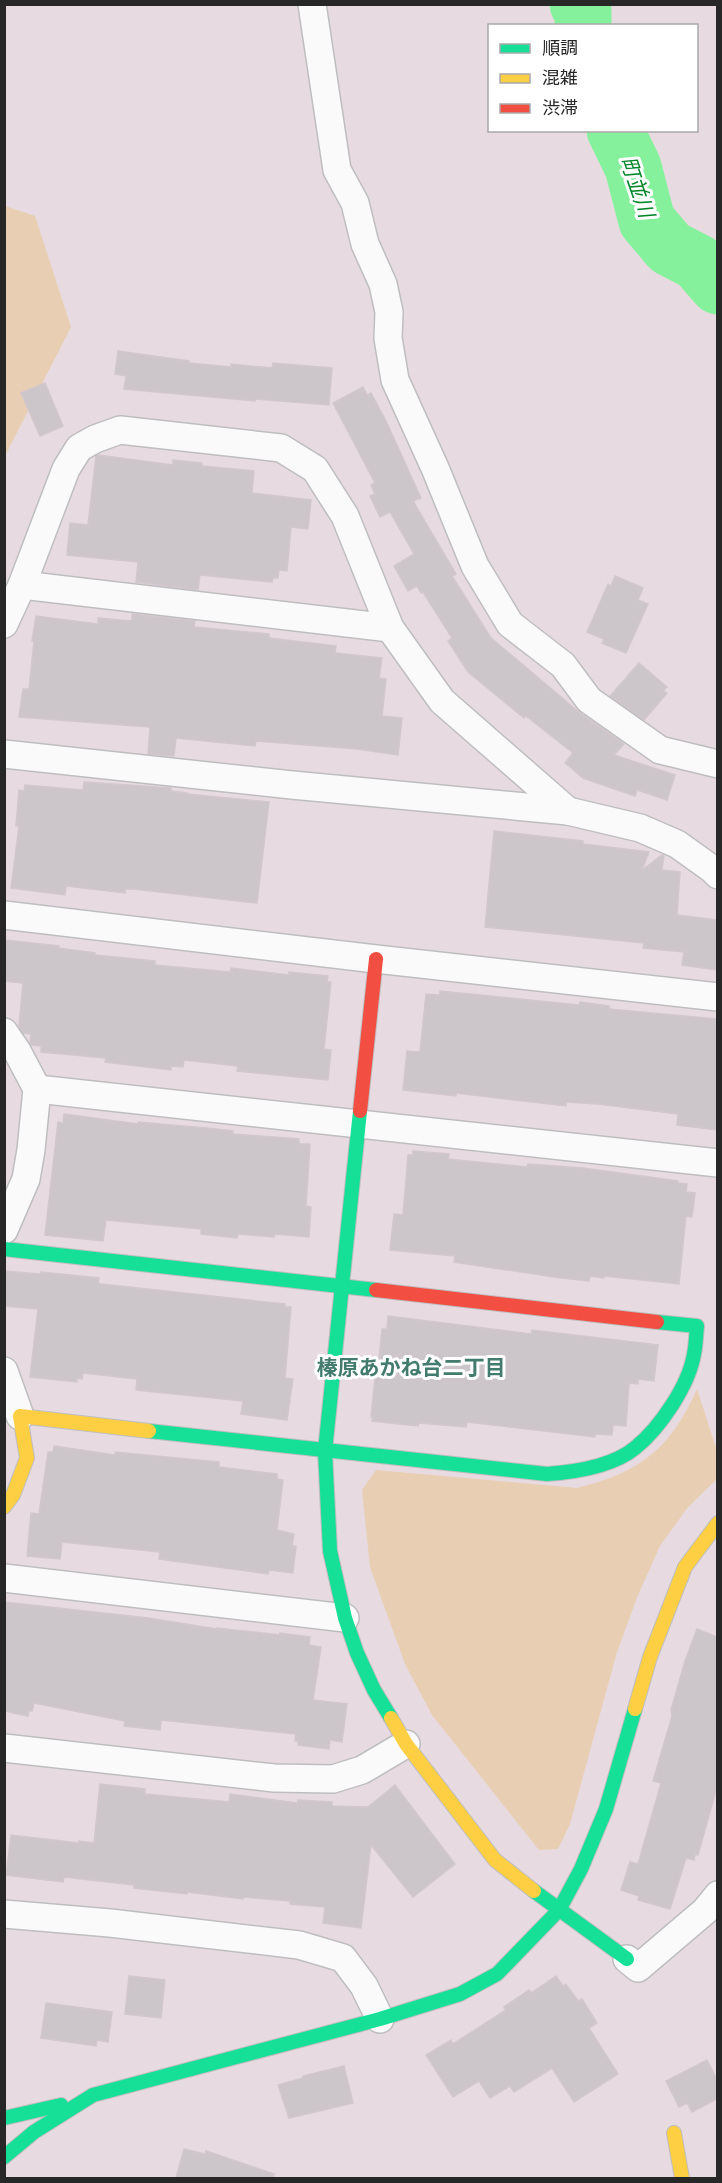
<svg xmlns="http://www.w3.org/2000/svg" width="722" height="2183" viewBox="0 0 722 2183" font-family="Roboto,'Noto Sans JP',sans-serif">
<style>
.green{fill:#e8ceb2}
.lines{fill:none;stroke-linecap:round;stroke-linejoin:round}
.river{stroke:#86f19c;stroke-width:57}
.building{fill:#ccc5c9;stroke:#d2c7cc;stroke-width:1.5}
.street-casing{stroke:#bebec0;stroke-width:30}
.fast-casing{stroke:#bebec0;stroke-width:16}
.slow-casing{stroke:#bebec0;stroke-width:16}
.jam-casing{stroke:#bebec0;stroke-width:16}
.street{stroke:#fbfafa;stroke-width:27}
.fast{stroke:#16e098;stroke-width:14}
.slow{stroke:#ffcf43;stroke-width:14}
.jam{stroke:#f24e42;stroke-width:14}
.labels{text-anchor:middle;stroke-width:6;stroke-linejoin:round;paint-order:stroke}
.water-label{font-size:21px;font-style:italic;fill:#038529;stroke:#fff}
.neighbourhood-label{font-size:21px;font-weight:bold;fill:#437b6e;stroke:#fff}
</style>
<rect width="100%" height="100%" fill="#e7dbe1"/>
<g class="green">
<path d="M5,206L35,216L71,327L5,456Z"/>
<path d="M697,1389L717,1451V1479L688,1507L660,1546L638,1595L617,1652L570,1824L558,1849L539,1850L432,1715L405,1664L370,1567L362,1490L376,1470L577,1488C640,1473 671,1448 697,1389Z"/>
</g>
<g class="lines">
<g class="river">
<path d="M578,4L583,10V26"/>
<path d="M615,130L633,167L647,221L670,248L697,262L718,286"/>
</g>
</g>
<g class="building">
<path d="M118,351L189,361V363L231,367V364L272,368L273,363L332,368L329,405L255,399V401L124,389L126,376L115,374Z"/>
<path d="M45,383L63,426L40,436L21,393Z"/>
<path d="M363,387L367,395L371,393L386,421L421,498L413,501L456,574L452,576L491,638L580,713L624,744L614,755L675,775L667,800L637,790L635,796L583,778L565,763L573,753L526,716L524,718L468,672L448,641L452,638L423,592L421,593L417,586L408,591L394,566L414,554L390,512L380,517L370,496L375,494L371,485L375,483L333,403Z"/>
<path d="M98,455L173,465V460L202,463V466L254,471L252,493L311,500L308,529L291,527L287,571L279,570L278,578H273L272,582L200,575L198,590L136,582L138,562L67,555L70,523L88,525L96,456Z"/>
<path d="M615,576L643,588L638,600L648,604L626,653L602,643L604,639L587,632L608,584L611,586Z"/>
<path d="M132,614L195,621L194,627L269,634V638L336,646L335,653L382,658L379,678L386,679L382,716L402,718L398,755L357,749L256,741L255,746L176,738L174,756L148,754L150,727L19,717L23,689H29L34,641H32L36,616L98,624V618L132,621Z"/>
<path d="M639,663L667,687L663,691L667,693L644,720L610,696Z"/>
<path d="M84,782L171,788V791L187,793V794L269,802L257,903L133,889H125V893L66,886L65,895L11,888L19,826H16L19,790L24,791L25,785L83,790Z"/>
<path d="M494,831L583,841V844L649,852L642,870L662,855H664L662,870L680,872L677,915L717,920V970L682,965L684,952L643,948L644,943L485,927Z"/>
<path d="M4,940L59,946L58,948L95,953V955L155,961V965L230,972L231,968L289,975V972L328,976L327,982H331L324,1049L331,1050L328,1080L237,1071L238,1066L184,1060L183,1067L171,1066V1070L105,1062L106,1058L41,1052V1046L31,1045L30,1043L31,1034L23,1033L19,1026L23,983L4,981Z"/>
<path d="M440,991L579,1005L580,1002L609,1006V1009L717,1019V1130L677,1125L678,1114L598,1104L566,1102V1106L456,1093V1096L403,1090L407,1051L420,1052L426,994L440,995Z"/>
<path d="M64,1114L138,1124V1122L207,1128L233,1131V1134L299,1139V1144H310L306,1206L311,1207L309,1237L275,1234L274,1237L238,1234L237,1238L201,1234V1229L106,1220L103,1241L45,1235L58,1122L63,1123Z"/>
<path d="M413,1151L449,1154L448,1159L527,1167L528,1164L583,1168L678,1181V1183L687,1184L686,1192L695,1193L692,1217L686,1216L679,1284L604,1276V1278L590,1276L589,1281L561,1278L454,1262L455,1256L390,1250L394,1214L403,1215L408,1155H413Z"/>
<path d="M4,1271L40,1274L41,1272L99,1278L98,1283L101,1284L285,1304V1307H291L285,1378L293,1379L287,1420L241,1414L243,1401L136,1390L137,1379L83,1373L82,1379L77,1378V1382L30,1377L38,1309L4,1306Z"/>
<path d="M388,1316L531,1334L532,1330L658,1345L654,1381L638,1379V1384L629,1383L626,1426L613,1425L612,1435L595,1434V1437L467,1422L466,1427L419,1423L418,1426L372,1421L373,1417H371L375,1378H377L382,1329H387Z"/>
<path d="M54,1446L115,1455V1452L219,1462V1467L277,1474V1479L283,1480L277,1530L294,1534L292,1546H296L293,1573L269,1570L268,1574L159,1559L160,1552L62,1542L60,1559L27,1556L31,1513L39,1514L48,1452H53Z"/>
<path d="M4,1602L148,1618L217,1629V1628L280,1635V1633L310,1637L309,1645L321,1647L313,1700L347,1704L342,1742L330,1740L329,1749L298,1745V1741H295L296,1734L161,1720L160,1730L124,1726L125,1721L34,1703L32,1711H29L28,1716L4,1711Z"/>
<path d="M697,1629L717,1637V1787L698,1855H695L694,1860L686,1858L670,1909L638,1900L639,1896L621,1890L630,1862L638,1864L661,1783L653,1781L672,1716L671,1710L685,1661Z"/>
<path d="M100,1784L145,1789V1794L229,1802L230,1794L297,1803L298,1800L332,1802V1806L368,1807L395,1785L455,1864L413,1897L371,1845L361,1928L323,1923L325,1907L290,1904V1901L243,1897V1899L187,1892V1894L134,1888V1885L64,1877L63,1882L6,1875L11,1835L79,1843V1841L94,1843Z"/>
<path d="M129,1976L165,1980L161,2018L125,2014Z"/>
<path d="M556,1976L563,1986L566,1984L578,2001L582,1999L597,2023L589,2028L618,2074L574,2102L552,2068L514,2092L510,2086L490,2098L479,2081L453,2097L426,2055L451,2040L453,2044L506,2010L504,2007L529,1990L531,1993Z"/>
<path d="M46,2003L112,2012L108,2042L97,2040L96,2046L41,2038Z"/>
<path d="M707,2060L717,2080V2099L692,2112L687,2103L679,2107L666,2081Z"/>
<path d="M344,2066L353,2103L289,2118L278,2085L303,2078V2076Z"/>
<path d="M184,2149L205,2154L206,2151L274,2174L273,2178H176Z"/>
</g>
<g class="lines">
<defs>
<g id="street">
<path d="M312,4L337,170L355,203L365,244L383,284L389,312L388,338L395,380L435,468L475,566L510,624L563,665L589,700L660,750L718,764"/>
<path d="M22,585L390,628"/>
<path d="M4,624L22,585L66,469L79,448L95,439L120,430L281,448L315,469L345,516L390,628L442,701L568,811"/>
<path d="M4,754L292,785L568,811L640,828L677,844L712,869L718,875"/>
<path d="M4,915L376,959L718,997"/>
<path d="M4,1032L17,1051L37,1089L31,1150L26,1179L4,1230"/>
<path d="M37,1089L718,1163"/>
<path d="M4,1371L20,1416"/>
<path d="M4,1578L345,1618"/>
<path d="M4,1748L274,1778L333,1779L362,1770L406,1744"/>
<path d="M4,1914L110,1923L299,1945L343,1958L364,1986L380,2019"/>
<path d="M627,1959L638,1968L705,1911L718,1895"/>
</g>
<g id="fast">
<path d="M360,1111L325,1451L330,1551L345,1618L357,1653L374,1690L391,1718"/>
<path d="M4,1249L376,1290"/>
<path d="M149,1431L547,1474C575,1472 613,1466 635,1448C660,1428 689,1385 694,1354C696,1345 696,1335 697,1326L657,1322"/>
<path d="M534,1891L627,1959"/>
<path d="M4,2118L61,2105"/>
<path d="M4,2157L34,2132L93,2095L380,2019L460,1994L497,1974L559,1910L581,1869L606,1809L635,1709"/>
</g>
<g id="slow">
<path d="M4,1507L13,1495L27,1458L20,1416L149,1431"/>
<path d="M635,1709L650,1657L685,1567L718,1523"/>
<path d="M391,1718L406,1744L495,1860L534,1891"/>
<path d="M674,2133L682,2178"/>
</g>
<g id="jam">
<path d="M360,1111L376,959"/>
<path d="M376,1290L657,1322"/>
</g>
</defs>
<use href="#street" class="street-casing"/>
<use href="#fast" class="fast-casing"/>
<use href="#slow" class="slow-casing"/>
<use href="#jam" class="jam-casing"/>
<use href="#street" class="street"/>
<use href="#fast" class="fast"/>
<use href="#slow" class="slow"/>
<use href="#jam" class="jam"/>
</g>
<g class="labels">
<g class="water-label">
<text transform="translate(637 187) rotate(71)" y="7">町並川</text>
</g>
<g class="neighbourhood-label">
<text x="411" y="1375">榛原あかね台二丁目</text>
</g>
</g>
<rect width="722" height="2183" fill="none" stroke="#272727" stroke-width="12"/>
<rect x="488" y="24" width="210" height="108" fill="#ffffff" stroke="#a9a9a9" stroke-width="1.5"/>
<rect x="500" y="44" width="30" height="9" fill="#16e098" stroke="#a9a9a9" stroke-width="1.5"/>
<text x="542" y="54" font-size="18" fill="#272727">順調</text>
<rect x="500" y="74" width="30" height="9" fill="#ffcf43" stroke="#a9a9a9" stroke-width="1.5"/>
<text x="542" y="84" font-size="18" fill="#272727">混雑</text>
<rect x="500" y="104" width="30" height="9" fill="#f24e42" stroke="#a9a9a9" stroke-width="1.5"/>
<text x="542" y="114" font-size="18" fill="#272727">渋滞</text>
</svg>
